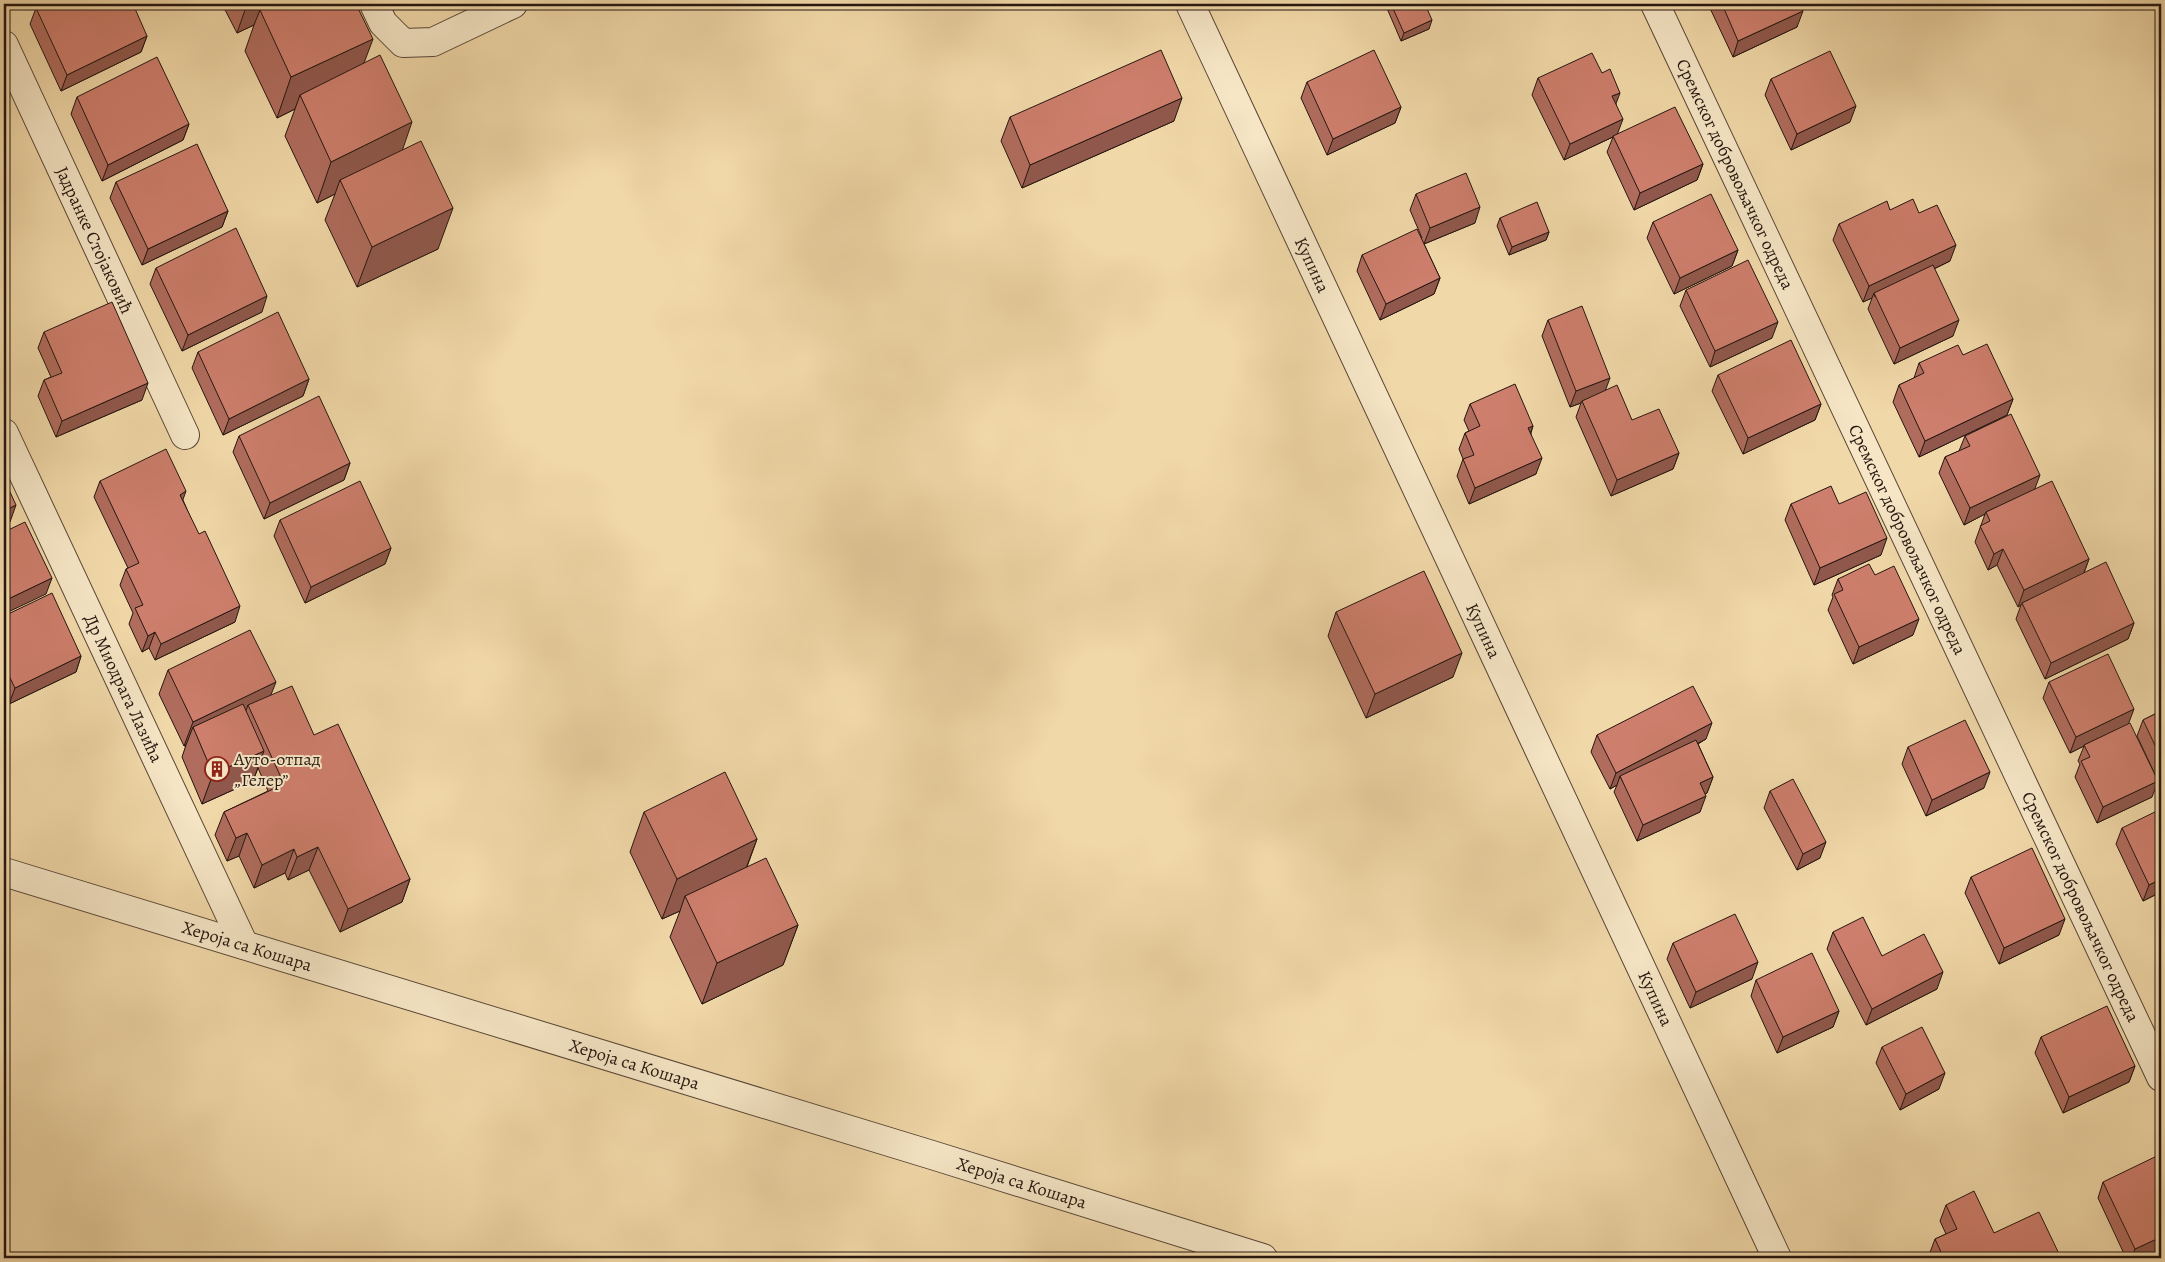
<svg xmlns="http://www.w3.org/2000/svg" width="2165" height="1262" viewBox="0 0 2165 1262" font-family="Alegreya,serif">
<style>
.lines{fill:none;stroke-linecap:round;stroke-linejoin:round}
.minor-casing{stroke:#584636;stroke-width:30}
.minor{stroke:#f6e6c6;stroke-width:28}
.wall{fill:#b06c5d;stroke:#251610}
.shaded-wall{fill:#90584c;stroke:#251610}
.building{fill:#cd7e6c;stroke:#251610}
.labels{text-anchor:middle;stroke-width:4;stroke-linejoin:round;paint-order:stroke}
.street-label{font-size:18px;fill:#251610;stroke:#f6e6c6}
.poi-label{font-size:18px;fill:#251610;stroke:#f6e6c6;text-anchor:start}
</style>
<rect width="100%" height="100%" fill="#f1d8a8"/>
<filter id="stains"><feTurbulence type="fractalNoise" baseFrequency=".004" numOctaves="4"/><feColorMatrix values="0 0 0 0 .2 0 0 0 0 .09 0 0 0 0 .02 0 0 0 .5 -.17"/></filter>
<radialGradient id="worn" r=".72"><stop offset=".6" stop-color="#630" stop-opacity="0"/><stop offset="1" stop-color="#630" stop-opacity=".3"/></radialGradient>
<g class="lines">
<defs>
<g id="minor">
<path d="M374,4L383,23L403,43L433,42L513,4"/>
<path id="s1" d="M1190,4L1777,1258"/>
<path id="s2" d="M1655,4L2161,1077"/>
<path id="s3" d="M4,45L185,435"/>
<path id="s4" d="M4,433L244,945"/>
<path id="s5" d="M4,872L932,1155L1263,1258"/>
</g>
</defs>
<use href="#minor" class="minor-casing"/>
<use href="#minor" class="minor"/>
</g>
<g class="wall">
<path d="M222,4H356L364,64L402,150L438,249L357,287L325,220L335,194L317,203L285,136L295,109L277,118L245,51L254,25L237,33Z"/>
<path d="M1387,4H1425L1429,29L1401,41L1386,6Z"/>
<path d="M1708,4H1800L1797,27L1733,57Z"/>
<path d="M36,8L147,36L141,52L61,91L30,24Z"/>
<path d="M1538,78L1616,104L1617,134L1703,164L1697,180L1634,210L1607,152L1613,137L1564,160L1532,95Z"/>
<path d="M1771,79L1850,122L1791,150L1765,95Z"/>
<path d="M1307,82L1401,107L1395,123L1327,155L1301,98Z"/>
<path d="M77,97L189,124L183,140L102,181L71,114Z"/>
<path d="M1010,117L1174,121L1022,188L1001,141Z"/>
<path d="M116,182L228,211L222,227L142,265L110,198Z"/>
<path d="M1416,194L1475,223L1424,244L1440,278L1434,294L1380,320L1357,271L1362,255L1422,238L1410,210Z"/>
<path d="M1890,210L1919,213L1950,261L1934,269L1953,336L1894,364L1868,309L1872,298L1863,302L1833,240L1839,224Z"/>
<path d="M1500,218L1549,232L1546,240L1509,255L1497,226Z"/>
<path d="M1653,222L1738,250L1732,266L1674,294L1647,238Z"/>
<path d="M156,268L262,312L182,351L150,284Z"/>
<path d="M1686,290L1772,338L1710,367L1680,306Z"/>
<path d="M1548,320L1606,390L1632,420L1679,453L1673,469L1611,496L1576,417L1581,403L1570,407L1542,336Z"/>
<path d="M44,332L142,400L56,437L38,396L44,380L51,377L38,348Z"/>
<path d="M198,352L309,379L303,396L223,435L192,368Z"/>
<path d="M1963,355L2013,399L2007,415L1919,457L1893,402L1899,385L1914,378L1919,363Z"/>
<path d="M1718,375L1821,404L1815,420L1743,454L1712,391Z"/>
<path d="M1470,404L1533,426L1531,433L1536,474L1469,504L1457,476L1463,459L1459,449L1465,433L1469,431L1464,420Z"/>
<path d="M239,436L350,463L344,480L264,519L233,452Z"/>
<path d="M1965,436L2035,489L2089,559L2084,573L2134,623L2128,639L2045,679L2016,619L2021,605L2018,607L1997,565L1988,570L1975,542L1985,514L1964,525L1939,473L1945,457L1959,451Z"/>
<path d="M100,481L183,500L235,622L155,660L149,648L142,652L129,624L133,613L120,585L126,569L128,568L94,497Z"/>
<path d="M1791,504H1839L1881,555L1814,585L1785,520Z"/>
<path d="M280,520L391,548L385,564L305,603L274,536Z"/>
<path d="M1875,575L1913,635L1853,664L1828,610L1833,597L1832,595L1838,579Z"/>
<path d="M1336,612L1453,677L1366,718L1328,636Z"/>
<path d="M4,616L81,656L76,672L9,704L4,694Z"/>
<path d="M168,670L271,695L314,735L410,879L402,902L340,932L309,870L288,880L285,873L254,888L239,856L227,861L215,835L224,812L268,791L258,768L253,781L202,804L182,757L186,745L184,746L159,694Z"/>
<path d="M2049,682L2129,724L2152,797L2097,823L2075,777L2080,764L2078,761L2084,746L2070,753L2043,698Z"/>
<path d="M2161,711V787L2137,736L2143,720Z"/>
<path d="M1597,735L1706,739L1698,744L1713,777L1707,793L1705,794L1700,812L1637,841L1614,792L1617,785L1610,789L1591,752Z"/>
<path d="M1908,747L1984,788L1926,816L1902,764Z"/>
<path d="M1770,791L1820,858L1797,870L1764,808Z"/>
<path d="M644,812L757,839L747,867L798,925L783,965L702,1004L670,937L680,911L662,919L630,852Z"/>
<path d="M2122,828L2161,892L2143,901L2116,844Z"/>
<path d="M1971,877L2059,935L1999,964L1965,893Z"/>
<path d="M1833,932L1882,956L1937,989L1866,1025L1827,949Z"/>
<path d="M1673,943L1752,979L1690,1008L1667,959Z"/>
<path d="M1756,980L1839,1011L1833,1027L1777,1053L1751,996Z"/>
<path d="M2041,1037L2135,1066L2129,1082L2063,1113L2035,1053Z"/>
<path d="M1882,1047L1939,1089L1900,1110L1876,1063Z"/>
<path d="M2103,1182L2145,1258H2126L2098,1198Z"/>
<path d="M1946,1205L1994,1233L1929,1257V1255L1935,1239L1946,1234L1940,1221Z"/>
</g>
<g class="shaded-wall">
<path d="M247,4H296L260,10L254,25L237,33Z"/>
<path d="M1803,11L1797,27L1733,57L1738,41Z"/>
<path d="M1432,20L1429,29L1401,41L1404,33Z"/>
<path d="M147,36L141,52L61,91L67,75Z"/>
<path d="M373,39L358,79L300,95L295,109L277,118L291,77Z"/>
<path d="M1620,93L1614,109L1612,96Z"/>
<path d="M1182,98L1174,121L1022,188L1030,165Z"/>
<path d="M1856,106L1850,122L1791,150L1797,134Z"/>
<path d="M1401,107L1395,123L1327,155L1333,139Z"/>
<path d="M1623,119L1617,135L1564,160L1570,144Z"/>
<path d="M412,122L398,163L340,180L335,194L317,203L331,162Z"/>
<path d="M189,124L183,140L102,181L108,165Z"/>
<path d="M1703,164L1697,180L1634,210L1640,193Z"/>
<path d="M7,171L4,179V172Z"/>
<path d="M1480,207L1475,223L1424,244L1430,228Z"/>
<path d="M453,208L438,249L357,287L372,247Z"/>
<path d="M228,211L222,227L142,265L148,249Z"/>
<path d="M1549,232L1546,240L1509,255L1512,247Z"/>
<path d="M1956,245L1950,261L1875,297L1874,293L1872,298L1863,302L1869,286Z"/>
<path d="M1738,250L1732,266L1674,294L1680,278Z"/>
<path d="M1440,278L1434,294L1380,320L1386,304Z"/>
<path d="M267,296L262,312L182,351L188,335Z"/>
<path d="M1959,320L1953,336L1894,364L1900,348Z"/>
<path d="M1778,322L1772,338L1710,367L1715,351Z"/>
<path d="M1610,378L1604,394L1582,401L1581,403L1570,407L1576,391Z"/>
<path d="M309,379L303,396L223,435L229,419Z"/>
<path d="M148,383L142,400L56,437L62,421Z"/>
<path d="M2013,399L2007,415L1919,457L1925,441Z"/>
<path d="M1821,404L1815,420L1743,454L1748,438Z"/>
<path d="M1533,426L1527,442L1528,428Z"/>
<path d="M1679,453L1673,469L1611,496L1617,480Z"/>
<path d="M1542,458L1536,474L1469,504L1475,488Z"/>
<path d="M350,463L344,480L264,519L270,503Z"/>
<path d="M2040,475L2034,491L1986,512L1985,514L1964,525L1970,508Z"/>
<path d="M186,491L180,508V495Z"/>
<path d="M16,505L10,522L4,525V511Z"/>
<path d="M1887,538L1881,555L1814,585L1820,568Z"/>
<path d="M391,548L385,564L305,603L311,587Z"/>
<path d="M2003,549L1997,565L1988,570L1994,554Z"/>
<path d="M2089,559L2083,575L2022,603L2021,605L2018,607L2024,590Z"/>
<path d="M52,578L46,594L4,614V601Z"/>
<path d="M240,606L235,622L155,660L161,644Z"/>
<path d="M1919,619L1913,635L1853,664L1859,647Z"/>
<path d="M2134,623L2128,639L2045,679L2051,663Z"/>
<path d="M155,632L149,648L142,652L148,636Z"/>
<path d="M1462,653L1453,677L1366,718L1375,694Z"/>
<path d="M81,656L76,672L9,704L15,688Z"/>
<path d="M276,682L267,705H248L244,716L193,727L186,745L184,746L193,722Z"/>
<path d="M2134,709L2128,725L2084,745V746L2070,753L2076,737Z"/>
<path d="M1712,723L1706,739L1623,782L1620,776L1617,785L1610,789L1616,773Z"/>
<path d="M264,751L253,781L202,804L213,774Z"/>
<path d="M1990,772L1984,788L1926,816L1932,800Z"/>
<path d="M1713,777L1707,793L1694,799L1700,783Z"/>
<path d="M2158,781L2152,797L2097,823L2103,807Z"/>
<path d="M1706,796L1700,812L1637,841L1643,825Z"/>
<path d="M247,833L239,856L227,861L236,838Z"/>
<path d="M757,839L742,879L685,896L680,911L662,919L677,879Z"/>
<path d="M1826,842L1820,858L1797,870L1803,854Z"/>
<path d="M318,847L309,870L288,880L297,857Z"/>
<path d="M294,849L285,873L254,888L262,865Z"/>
<path d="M410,879L402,902L340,932L348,909Z"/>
<path d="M2161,879V892L2143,901L2149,885Z"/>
<path d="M2065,919L2059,935L1999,964L2004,948Z"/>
<path d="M798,925L783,965L702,1004L717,963Z"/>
<path d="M1758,962L1752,979L1690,1008L1696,992Z"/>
<path d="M1943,972L1937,989L1866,1025L1872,1009Z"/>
<path d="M1839,1011L1833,1027L1777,1053L1783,1037Z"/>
<path d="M2135,1066L2129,1082L2063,1113L2069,1097Z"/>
<path d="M1945,1073L1939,1089L1900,1110L1906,1094Z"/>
<path d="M2161,1237V1250L2145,1258H2132L2135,1249Z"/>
</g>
<g class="building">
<path d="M45,4H133L147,36L67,75L36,8Z"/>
<path d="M273,4H356L373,39L291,77L260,10Z"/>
<path d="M1391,4H1425L1432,20L1404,33Z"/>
<path d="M1722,4H1800L1803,11L1738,41Z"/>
<path d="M1161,50L1182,98L1030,165L1010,117Z"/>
<path d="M1374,50L1401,107L1333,139L1307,82Z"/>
<path d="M1830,51L1856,106L1797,134L1771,79Z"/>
<path d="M1592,53L1602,73L1610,69L1620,93L1612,96L1623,119L1570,144L1538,78Z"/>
<path d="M380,55L412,122L331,162L300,95Z"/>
<path d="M157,57L189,124L108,165L77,97Z"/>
<path d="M1675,107L1703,164L1640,193L1613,136Z"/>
<path d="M421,141L453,208L372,247L340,180Z"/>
<path d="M197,144L228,211L148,249L116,182Z"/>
<path d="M4,164L7,171L4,172Z"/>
<path d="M1466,173L1480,207L1430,228L1416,194Z"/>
<path d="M1711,194L1738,250L1680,278L1653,222Z"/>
<path d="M1913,199L1919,213L1937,205L1956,245L1869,286L1839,224L1887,201L1890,210Z"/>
<path d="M1537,202L1549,232L1512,247L1500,218Z"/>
<path d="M236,228L267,296L188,335L156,268Z"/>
<path d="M1417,229L1440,278L1386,304L1362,255Z"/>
<path d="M1748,260L1778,322L1715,351L1686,290Z"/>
<path d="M1933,265L1959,320L1900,348L1874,293Z"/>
<path d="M112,302L148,383L62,421L44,380L62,373L44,332Z"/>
<path d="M1582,306L1610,378L1576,391L1548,320Z"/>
<path d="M278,312L309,379L229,419L198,352Z"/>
<path d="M1791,340L1821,404L1748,438L1718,375Z"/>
<path d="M1987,344L2013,399L1925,441L1899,385L1924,373L1919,363L1958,345L1963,355Z"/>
<path d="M1515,384L1533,426L1528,428L1542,458L1475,488L1463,459L1474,455L1465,433L1480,426L1470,404Z"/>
<path d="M1617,385L1632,420L1659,409L1679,453L1617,480L1582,401Z"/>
<path d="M319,396L350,463L270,503L239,436Z"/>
<path d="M2011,414L2040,475L1970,508L1945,457L1970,446L1965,436Z"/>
<path d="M166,449L186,491L180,495L199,534L205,531L240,606L161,644L155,632L148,636L135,608L143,605L126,569L139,563L100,481Z"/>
<path d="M4,479L16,505L4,511Z"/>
<path d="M360,481L391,548L311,587L280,520Z"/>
<path d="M2052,481L2089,559L2024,590L2003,549L1994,554L1980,526L1990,521L1986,512Z"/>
<path d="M1831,486L1839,504L1866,492L1887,538L1820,568L1791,504Z"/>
<path d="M25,522L52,578L4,601V532Z"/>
<path d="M2106,562L2134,623L2051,663L2022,603Z"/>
<path d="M1869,564L1875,575L1894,566L1919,619L1859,647L1834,594L1843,590L1838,579Z"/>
<path d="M1424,571L1462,653L1375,694L1336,612Z"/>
<path d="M52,593L81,656L15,688L4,666V616Z"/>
<path d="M250,630L276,682L193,722L168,670Z"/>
<path d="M2108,654L2134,709L2076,737L2049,682Z"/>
<path d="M292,686L314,735L338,724L410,879L348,909L318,847L297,857L294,849L262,865L247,833L236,838L224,812L284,784L248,705Z"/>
<path d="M1693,686L1712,723L1616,773L1597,735Z"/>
<path d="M243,704L264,751L213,774L193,727Z"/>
<path d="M2161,711V758L2143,720Z"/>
<path d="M1965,720L1990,772L1932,800L1908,747Z"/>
<path d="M2130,723L2158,781L2103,807L2081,761L2090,757L2084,745Z"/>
<path d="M1696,740L1713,777L1700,783L1706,796L1643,825L1620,776Z"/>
<path d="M725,772L757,839L677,879L644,812Z"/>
<path d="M1793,779L1826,842L1803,854L1770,791Z"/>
<path d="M2161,809V879L2149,885L2122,828Z"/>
<path d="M2032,848L2065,919L2004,948L1971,877Z"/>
<path d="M766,858L798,925L717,963L685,896Z"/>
<path d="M1735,914L1758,962L1696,992L1673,943Z"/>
<path d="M1863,917L1882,956L1924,934L1943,972L1872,1009L1833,932Z"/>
<path d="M1812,953L1839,1011L1783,1037L1756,980Z"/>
<path d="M2107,1006L2135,1066L2069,1097L2041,1037Z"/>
<path d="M1922,1027L1945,1073L1906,1094L1882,1047Z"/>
<path d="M2161,1154V1237L2135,1249L2103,1182Z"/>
<path d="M1974,1191L1994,1233L2039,1212L2061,1258H1926L1941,1252L1935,1239L1957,1229L1946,1205Z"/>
</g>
<defs>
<symbol id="building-ring" viewBox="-11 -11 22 22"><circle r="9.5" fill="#f6e6c6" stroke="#8f2418" stroke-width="1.5"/><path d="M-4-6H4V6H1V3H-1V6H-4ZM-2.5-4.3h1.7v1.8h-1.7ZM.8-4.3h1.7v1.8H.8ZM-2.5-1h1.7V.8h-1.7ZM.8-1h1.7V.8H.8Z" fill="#8f2418"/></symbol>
</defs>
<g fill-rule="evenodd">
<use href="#building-ring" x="203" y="755" width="28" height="28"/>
</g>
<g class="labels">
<g class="street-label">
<text dy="6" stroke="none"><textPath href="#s2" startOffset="188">Сремског добровољачког одреда</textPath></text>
<text dy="6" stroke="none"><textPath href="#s3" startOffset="215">Јадранке Стојаковић</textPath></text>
<text dy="6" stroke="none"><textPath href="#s1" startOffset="288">Купина</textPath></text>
<text dy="6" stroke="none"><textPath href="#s2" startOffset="592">Сремског добровољачког одреда</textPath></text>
<text dy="6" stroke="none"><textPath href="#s1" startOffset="692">Купина</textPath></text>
<text dy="6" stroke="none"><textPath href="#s4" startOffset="282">Др Миодрага Лазића</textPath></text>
<text dy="6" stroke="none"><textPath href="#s2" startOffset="998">Сремског добровољачког одреда</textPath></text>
<text dy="6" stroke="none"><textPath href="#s5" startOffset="254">Хероја са Кошара</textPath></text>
<text dy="6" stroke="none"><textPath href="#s1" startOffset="1098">Купина</textPath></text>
<text dy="6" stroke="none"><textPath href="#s5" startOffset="659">Хероја са Кошара</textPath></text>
<text dy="6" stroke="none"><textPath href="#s5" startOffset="1064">Хероја са Кошара</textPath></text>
</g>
<g class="poi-label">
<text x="234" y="765">Ауто-отпад<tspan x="234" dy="21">„Гелер”</tspan></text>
</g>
</g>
<rect width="2165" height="1262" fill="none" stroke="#f1d8a8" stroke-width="20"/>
<rect x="5" y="5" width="2155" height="1252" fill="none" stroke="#251610" stroke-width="2.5"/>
<rect x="10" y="10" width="2145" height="1242" fill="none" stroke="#251610"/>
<rect width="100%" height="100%" filter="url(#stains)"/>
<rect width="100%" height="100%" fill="url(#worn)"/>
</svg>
